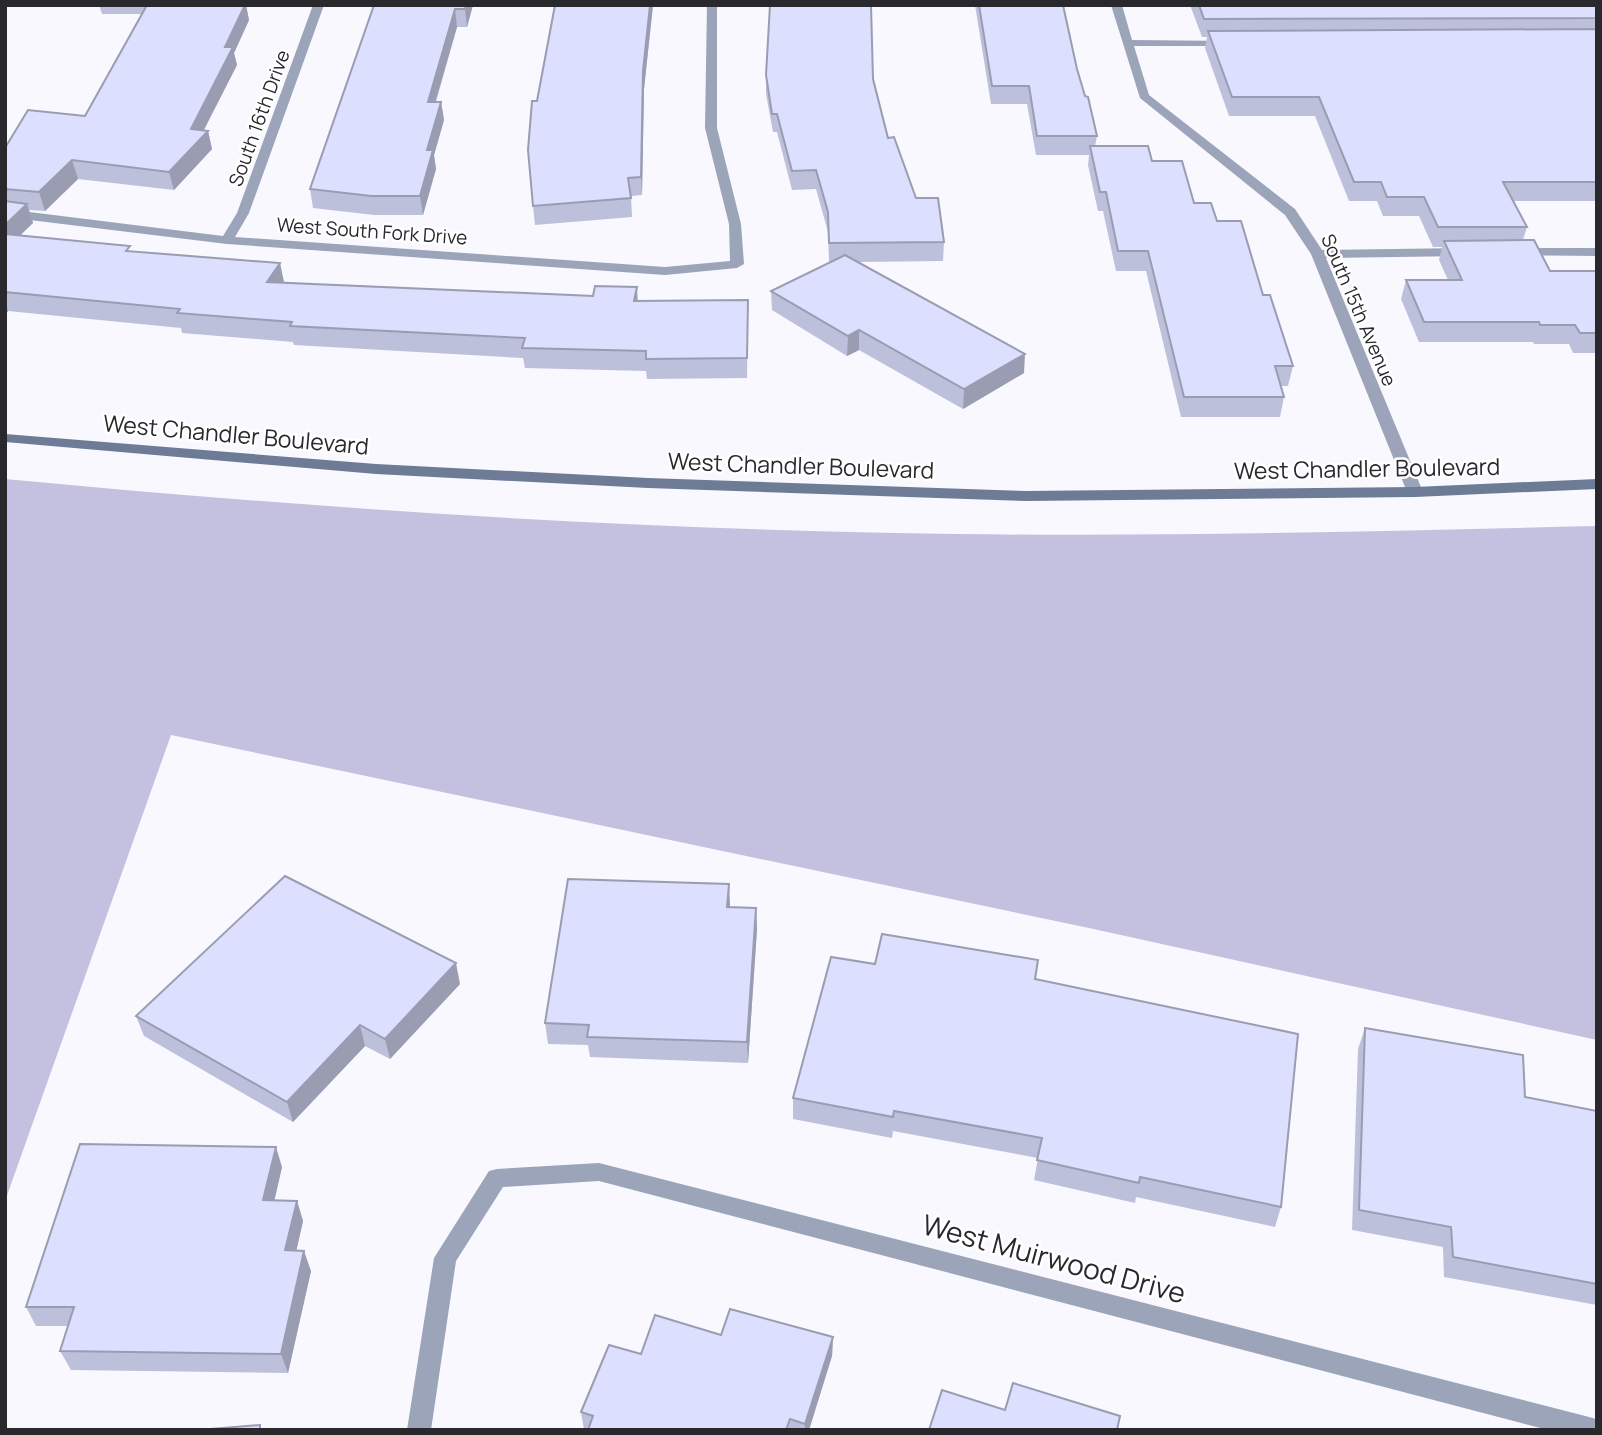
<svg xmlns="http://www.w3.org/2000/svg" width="1602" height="1435" viewBox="0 0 1602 1435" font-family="Manrope,sans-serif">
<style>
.green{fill:#c3c0e0}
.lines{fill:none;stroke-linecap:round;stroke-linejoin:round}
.street{fill:#9ba4b8;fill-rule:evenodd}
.secondary{fill:#6e7b97;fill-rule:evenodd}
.wall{fill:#bdc0da}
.shaded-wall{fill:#9a9cb1}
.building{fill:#dcdffd;stroke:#9a9cb1;stroke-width:2}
.labels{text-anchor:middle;stroke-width:5;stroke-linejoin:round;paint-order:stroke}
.far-street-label{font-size:19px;fill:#29282c;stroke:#fff}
.street-label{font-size:23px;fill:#29282c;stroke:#fff}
.near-street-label{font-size:28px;fill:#29282c;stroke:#fff}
</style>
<rect width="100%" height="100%" fill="#f8f8fe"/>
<path class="green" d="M5,479C321,509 639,530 956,534C1170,537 1383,531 1597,526V1040L1089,928L171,735L5,1201Z"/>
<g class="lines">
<g class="street">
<path d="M313,5H324L249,213L235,237L665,267L730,261L729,224L705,128L707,5H717V128L741,224L744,264L737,268L665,275L227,244L5,217V209L223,236L237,213Z"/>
<path d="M1111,5H1122L1132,40L1232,41V45L1228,46H1134L1149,95L1295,209L1322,250L1465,248L1472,252L1465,256L1326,258L1423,492L1420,495L1415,497L1407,492L1311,254L1285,215L1140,98Z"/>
<path d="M1518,248H1597V256L1513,255V249Z"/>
<path d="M599,1163L1593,1418L1597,1420V1430H1548L599,1181L503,1187L456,1261L431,1430H407L434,1258L489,1171L497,1169Z"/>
</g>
<path class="secondary" d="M5,434L376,464L648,478L1025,491L1415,487L1597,479V489L1415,497L1025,501L648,488L376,474L5,442Z"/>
</g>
<g class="wall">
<path d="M99,5H246L249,20L234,53L237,65L204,130L208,131L212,149L174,190L78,179L45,211L29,210L33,223L20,235L132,252L280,263L283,283L638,301L748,300L747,378L647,379L646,371L525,368L523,358L294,345L293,342L182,333L181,328L8,311L5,315V148L85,116L142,14H102Z"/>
<path d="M374,5H473L467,27H457L436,102H441L444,120L434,155L436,169L423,215H374L313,208L310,189Z"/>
<path d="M555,5H653L644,89L642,195L631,196L632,217L535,225L533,206L537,101Z"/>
<path d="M975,5H1063L1077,69L1097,136L1095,146L1152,161L1194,203L1217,221L1263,295L1293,366L1288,386H1281L1284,397L1280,417H1181L1146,271H1116L1103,211H1098L1088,165L1089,155H1036L1027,104H991Z"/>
<path d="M1190,5H1597V201H1513L1527,227L1523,240L1550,271H1597V353H1573L1569,344H1534L1533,342H1419L1401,299L1406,280H1448L1439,260L1442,247H1433L1419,216H1383L1377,201H1349L1315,116H1229L1205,48L1207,37H1202Z"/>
<path d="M766,75L873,79L888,138L916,198L944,242L943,261L858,262L1024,373L963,409L859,350L847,356L772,310L771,291L830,262H829L828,232L816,189L792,190L777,132H773L766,94Z"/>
<path d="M729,907L756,908L757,929L748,1063L590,1057L588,1045L548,1044L545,1023Z"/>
<path d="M1038,960L1035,979L1281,1207L1275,1227L1136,1197L1135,1203L1034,1180L1038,1158L893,1131L892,1138L793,1119V1098L875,964Z"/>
<path d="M460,984L390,1059L365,1046L293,1122L144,1036L136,1016Z"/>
<path d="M1365,1028L1525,1097L1597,1111V1305L1444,1277L1443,1247L1352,1230L1358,1049Z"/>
<path d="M282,1167L274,1200L297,1201L303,1221L296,1251L311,1271L288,1373L71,1370L60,1351L68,1326H36L26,1307Z"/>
<path d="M721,1335L833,1337L832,1356L809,1430H584L581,1412L641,1354Z"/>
</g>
<g class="shaded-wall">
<path d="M245,5H246L249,20L234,53L237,65L198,141L208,131L212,149L174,190L169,172L191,129L225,47Z"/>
<path d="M466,5H473L467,27L465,9Z"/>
<path d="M650,5H653L644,89L642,195L641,177L643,71Z"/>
<path d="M455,9L457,27L430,120L428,102Z"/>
<path d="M441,102L444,120L434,155L436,169L423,215L420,196L427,150Z"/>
<path d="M72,160L78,179L45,211L39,192Z"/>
<path d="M27,204L33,223L5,250V225Z"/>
<path d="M280,263L284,282L272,302L267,282Z"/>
<path d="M637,287L638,307L634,301Z"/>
<path d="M5,302L8,311L5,315Z"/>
<path d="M859,330V350L847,356L848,336Z"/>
<path d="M1025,354L1024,373L963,409L964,389Z"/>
<path d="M729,884L730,905L728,928L727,907Z"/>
<path d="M756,908L757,929L748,1063L747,1042Z"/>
<path d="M456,963L460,984L390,1059L385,1039Z"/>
<path d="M360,1025L365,1046L293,1122L287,1102Z"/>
<path d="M276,1147L282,1167L270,1220L263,1200Z"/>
<path d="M297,1201L303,1221L292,1270L285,1250Z"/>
<path d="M304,1251L311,1271L288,1373L281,1354Z"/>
<path d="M833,1337L832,1356L809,1430H805V1424Z"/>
</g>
<g class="building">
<path d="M147,5H245L225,47H233L191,129L208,131L169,172L72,160L39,192L5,189V148L28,110L85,116Z"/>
<path d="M374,5H466L465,9H455L428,102H441L427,150H433L420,196H371L310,189Z"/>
<path d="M555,5H650L643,71L641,177L628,178L631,198L533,206L528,150L532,101H537Z"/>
<path d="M770,5H871L873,79L888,138L894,137L916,198H938L944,242L829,243L828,212L816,170L792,171L777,114H772L766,75Z"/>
<path d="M979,5H1063L1077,69L1085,96L1088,97L1097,136H1037L1029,86H992Z"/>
<path d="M1199,5H1597V18L1204,19Z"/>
<path d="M1597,29V182H1503L1527,227H1438L1424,197H1387L1381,182H1354L1319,97H1232L1208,31Z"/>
<path d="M1090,146H1148L1152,161H1182L1194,203H1211L1217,221H1241L1263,295H1270L1293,366H1275L1284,397H1184L1148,251H1118L1106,192H1100Z"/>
<path d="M5,201L27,204L5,225Z"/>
<path d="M5,234L130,246L126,251L280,263L267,282L593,296L595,286L637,287L634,301L748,300L747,358L646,359V351L522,348L525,338L290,326L292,322L177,313L180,309L5,292Z"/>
<path d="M1534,240L1550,271H1597V333H1580L1575,325H1540L1539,322H1424L1406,280H1462L1444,241Z"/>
<path d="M845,255L1025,354L964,389L859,330L848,336L771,291Z"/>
<path d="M285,876L456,963L385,1039L360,1025L287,1102L136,1016Z"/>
<path d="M568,879L729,884L727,907L756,908L747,1042L587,1037L589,1025L545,1023Z"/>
<path d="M882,934L1038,960L1035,979L1298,1034L1281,1207L1140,1177L1139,1183L1037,1160L1042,1138L894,1111L893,1117L793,1098L831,957L875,964Z"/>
<path d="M1365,1028L1523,1055L1525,1097L1597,1111V1284L1453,1257L1451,1227L1359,1210Z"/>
<path d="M80,1144L276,1147L263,1200L297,1201L285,1250L304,1251L281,1354L60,1351L74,1307H26Z"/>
<path d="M730,1309L833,1337L805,1424L790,1419L786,1430H588L593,1416L581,1412L609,1345L641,1354L655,1315L721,1335Z"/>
<path d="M1013,1383L1120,1416L1117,1430H929L942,1390L1005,1410Z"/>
<path d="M260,1425V1430H198Z"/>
</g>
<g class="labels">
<g class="far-street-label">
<text transform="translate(259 118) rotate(-70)" y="7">South 16th Drive</text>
<text transform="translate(372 231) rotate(4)" y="7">West South Fork Drive</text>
<text transform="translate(1359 310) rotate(67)" y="7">South 15th Avenue</text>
</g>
<g class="street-label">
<text transform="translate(236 435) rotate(5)" y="8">West Chandler Boulevard</text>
<text transform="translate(801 466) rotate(2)" y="8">West Chandler Boulevard</text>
<text transform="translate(1367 469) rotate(-1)" y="8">West Chandler Boulevard</text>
</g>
<g class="near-street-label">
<text transform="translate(1054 1259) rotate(15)" y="10">West Muirwood Drive</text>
</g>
</g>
<rect width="1602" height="1435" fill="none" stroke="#29282c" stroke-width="14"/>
</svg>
